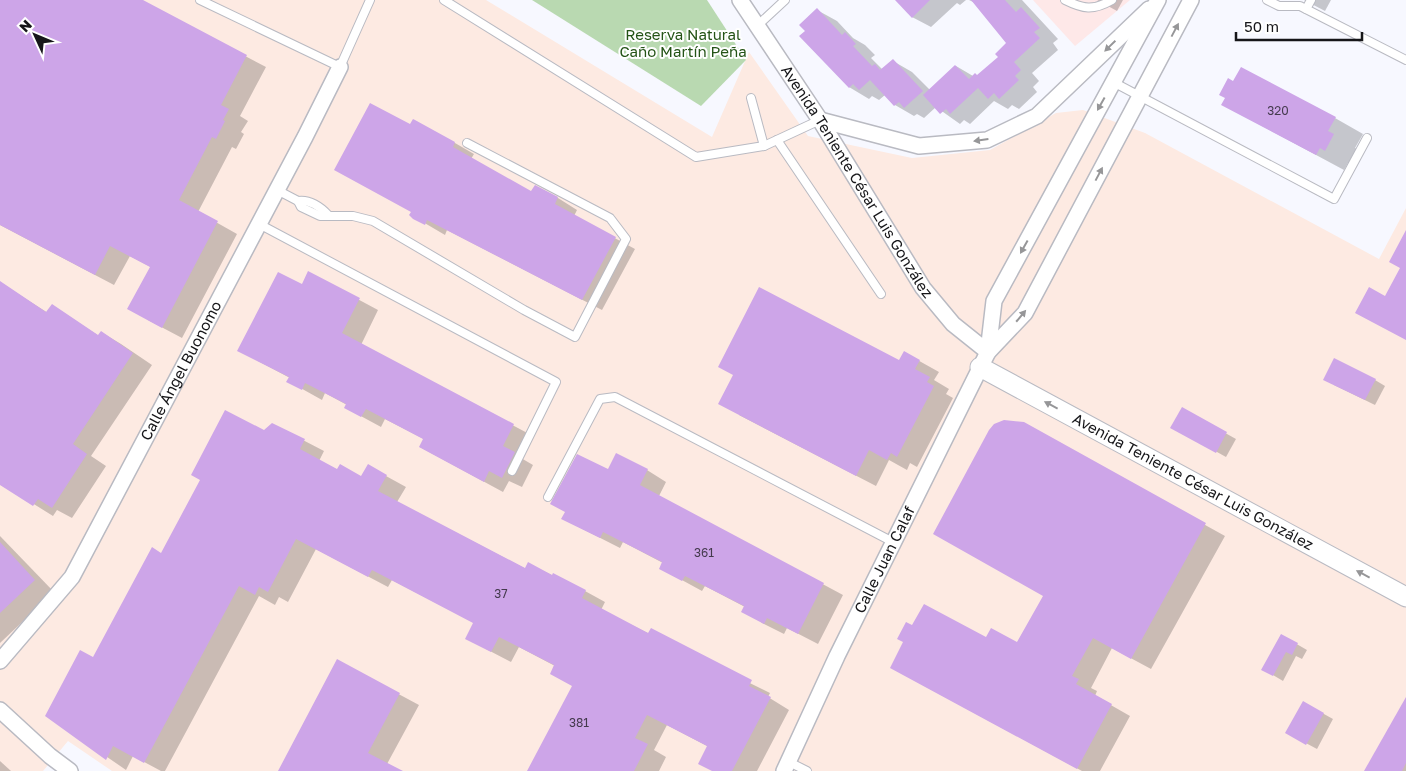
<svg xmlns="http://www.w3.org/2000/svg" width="1406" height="771" viewBox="0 0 1406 771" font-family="'Golos Text',sans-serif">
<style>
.industrial{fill:#fdeae2}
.education{fill:#fee8e8}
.green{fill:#b9d9b1}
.shadow{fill:#0003}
.building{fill:#cda5e8}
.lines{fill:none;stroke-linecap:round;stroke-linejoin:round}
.service-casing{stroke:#b9bac2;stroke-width:10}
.minor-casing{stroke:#b9bac2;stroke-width:18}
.tertiary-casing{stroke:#b9bac2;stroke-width:21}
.service{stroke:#fff;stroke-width:8}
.minor{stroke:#fff;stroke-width:15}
.tertiary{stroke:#fff;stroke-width:19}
.oneway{fill:#969698}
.labels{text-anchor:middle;stroke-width:4;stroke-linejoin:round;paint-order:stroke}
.number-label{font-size:12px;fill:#443a4d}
.park-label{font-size:15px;fill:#245316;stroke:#fff}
.street-label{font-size:15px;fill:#161619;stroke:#fff}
</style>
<rect width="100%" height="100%" fill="#f7f8ff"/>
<path class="industrial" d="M0,0H486L712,137L749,52L808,136L912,158L990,150L1056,113L1083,110L1145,133L1379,259L1406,208V771H112L68,741L43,771H0Z"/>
<path class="education" d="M1033,0H1130L1075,46Z"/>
<path class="green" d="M532,0H707L746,60L701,106Z"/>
<g class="shadow">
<path d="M8,0H139L266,67L240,116L248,121L241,132L244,134L236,149L232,147L198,212L237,234L182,338L148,320L151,267L130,256L114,285L0,225V2Z"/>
<path d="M897,0H966L960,5L957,3L931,27L912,17Z"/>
<path d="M969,0H1022L1058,39L1053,43L1058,50L1032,73L1039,81L1033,87L1037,92L1019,109L1012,105L1008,109L994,101L970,124L964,120L960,124L936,107L924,118L917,114L914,116L895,105L885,95L879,100L872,96L869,99L849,87L807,31L817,10L837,21L853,38L865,45L875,55L871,58L883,70L893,61L912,72L930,90L956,66L973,76H978L999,57L1008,43L975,3Z"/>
<path d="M1097,0H1123L1117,11Z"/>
<path d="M1304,0H1331L1325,11Z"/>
<path d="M1226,98L1335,118L1363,134L1355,148L1361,151L1353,166L1348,163L1344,170L1223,105Z"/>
<path d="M410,126L455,143L474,154L471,159L532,193L535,187L558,198L577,210L574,216L635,249L602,310L447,230L445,235L411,215Z"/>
<path d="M309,273L378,310L361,345L533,436L521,458L533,465L522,487L509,481L503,492L420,447L424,439L385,419L381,427L346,408L347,405L325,393L322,400L288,381L290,378L258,361Z"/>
<path d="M4,285L48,313L52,306L99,336L101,332L121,344L152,365L91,456L106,466L72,518L57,510L53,516L0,483V291Z"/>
<path d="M905,353L939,372L934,380L949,389L946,394L953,398L917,467L910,463L907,470L889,460L876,486L739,415L900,362Z"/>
<path d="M1375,380L1385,386L1375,405L1334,385Z"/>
<path d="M1182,409L1236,439L1226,457L1172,427Z"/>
<path d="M272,424L324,451L319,461L338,470L362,477L386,476L406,487L397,502L526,569L529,564L585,591L605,602L601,610L770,693L768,697L789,710L757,771H713L709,747L667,725L654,750L666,757L659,771H529L573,686L555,666L519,647L511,662L486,649L475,623L392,580L388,587L316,549L288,602L279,597L275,605L259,596L165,771H161L133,756L126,770L46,715L94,659L162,554Z"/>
<path d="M1023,424L1225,536L1151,669L1112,648L1091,688L1097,691L1095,696L1130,716L1100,771H1082L910,678L913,627L1017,643L1045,596Z"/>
<path d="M647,470L666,482L659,496L843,595L818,644L787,628L784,634L762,623L745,607L705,586L702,591L680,579L663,563L623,542L620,548L563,519L608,471Z"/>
<path d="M0,536L54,592L0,643Z"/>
<path d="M1281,635L1307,650L1302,659L1296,656L1283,681L1263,669Z"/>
<path d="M337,661L419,705L387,764L400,771H279Z"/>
<path d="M1406,702V771H1366Z"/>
<path d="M1304,703L1333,719L1317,749L1287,733Z"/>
<path d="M0,761L11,771H0Z"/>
</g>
<g class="building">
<path d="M0,0H143L247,55L221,105L229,109L223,120L225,121L216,139L212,137L179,200L218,221L162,328L127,309L150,267L110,246L95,275L0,225Z"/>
<path d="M895,0H930L912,18Z"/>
<path d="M971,0H1005L1016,12L1021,7L1040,28L1034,32L1040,38L1014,62L1021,70L1015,76L1019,80L999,99L994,93L988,99L978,88L950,114L946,109L940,114L923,95L955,65L969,79L975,73L977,75L998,57L995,54L1006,43Z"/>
<path d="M817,8L842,35L845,32L856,44L853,46L872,66L875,64L880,70L893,59L923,91L904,108L899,102L894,106L870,80L859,90L853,84L849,88L799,36L805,31L799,25Z"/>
<path d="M1241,67L1336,117L1328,131L1334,134L1325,151L1320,148L1316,155L1221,105L1225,98L1219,95L1228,78L1233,81Z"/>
<path d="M370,103L410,124L413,119L415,120L455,142L453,147L531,191L535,185L558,197L555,204L616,237L582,300L427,220L425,225L413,219L409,215L411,212L334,170Z"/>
<path d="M1406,230V340L1355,313L1369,287L1385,296L1400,268L1389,262Z"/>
<path d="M308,271L360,298L342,333L514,424L503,446L515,452L502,478L489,471L484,482L419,447L423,439L366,409L361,417L344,408L346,404L305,383L302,390L286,382L289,377L237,351L278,272L302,284Z"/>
<path d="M0,281L46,312L52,304L98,335L101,331L133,353L73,444L87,454L52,508L38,499L33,506L0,485Z"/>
<path d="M759,287L899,360L904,351L920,360L915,369L930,377L927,382L934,386L897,457L891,453L887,460L869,450L856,476L718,404L733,375L718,367Z"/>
<path d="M1334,358L1376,379L1365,400L1323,380Z"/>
<path d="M1182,407L1227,432L1216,453L1170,428Z"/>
<path d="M225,410L264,430L272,423L305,439L300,449L337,469L340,464L361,476L368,464L387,475L378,491L525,568L528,562L552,575L553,573L586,590L582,598L648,633L651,628L752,680L749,686L771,697L732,771H712L698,764L707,746L647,715L635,738L648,744L634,771H527L572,686L550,674L554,665L499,637L491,652L465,639L473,623L372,570L368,577L296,539L268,592L259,587L255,595L239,586L144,763L113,746L106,760L45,716L80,650L93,657L152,547L161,553L200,480L191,475Z"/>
<path d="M1004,420L1024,422L1206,523L1131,659L1093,638L1072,676L1079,679L1076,684L1112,704L1077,769L890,668L903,642L897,639L906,622L912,625L924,604L986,637L991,628L1017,642L1043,596L933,534L989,430L994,424Z"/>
<path d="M616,453L648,469L640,485L824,583L798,634L767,618L764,624L741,612L744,606L685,576L682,581L659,569L662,562L603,532L600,538L561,519L565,512L550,504L577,454L608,469Z"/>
<path d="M0,542L35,580L0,613Z"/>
<path d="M1281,634L1298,643L1292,655L1286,652L1273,676L1261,670Z"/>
<path d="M337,659L400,693L368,753L403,771H278Z"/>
<path d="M1406,697V763L1402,771H1364Z"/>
<path d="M1303,701L1324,713L1306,745L1285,733Z"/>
</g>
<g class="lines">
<defs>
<g id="service">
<path d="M200,0L340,67L370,0"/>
<path d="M444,0L696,157L764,146L820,120"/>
<path d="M1065,0C1083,9 1093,11 1112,0"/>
<path d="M1267,0L1279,6H1300L1406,60"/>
<path d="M1306,9L1311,0"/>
<path d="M757,26L785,0"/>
<path d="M1113,82L1334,199L1367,138"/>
<path d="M751,98L764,146"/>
<path d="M777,140L881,294"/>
<path d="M277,190L298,201L301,207L320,216H353L373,221L524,310L575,337L626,239L610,218L467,143"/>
<path d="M298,201C309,199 321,207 328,215"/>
<path d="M259,224L556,382L512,471"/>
<path d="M548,497L600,399L615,397L893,542"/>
<path d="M789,762L807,771"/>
</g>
<g id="minor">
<path id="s1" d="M740,0L820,120L923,288L953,324L988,352"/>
<path d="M820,120L919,146L987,140L1037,116L1149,9"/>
<path d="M988,352L994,301L1158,0"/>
<path id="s2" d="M0,661L72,577L305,137L340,67"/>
<path d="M0,710L50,756L70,771"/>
<path id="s3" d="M784,771L837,656L988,352L1025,313L1191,0"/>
</g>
<g id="tertiary">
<path id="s4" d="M980,367L1406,597"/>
</g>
</defs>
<use href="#service" class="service-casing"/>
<use href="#minor" class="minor-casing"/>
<use href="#tertiary" class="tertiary-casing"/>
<use href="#service" class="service"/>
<use href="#minor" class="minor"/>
<use href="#tertiary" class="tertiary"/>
</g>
<defs><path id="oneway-solid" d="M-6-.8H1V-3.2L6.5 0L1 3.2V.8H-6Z" transform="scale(1.25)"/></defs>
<g class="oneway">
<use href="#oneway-solid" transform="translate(1175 30) rotate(-62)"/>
<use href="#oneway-solid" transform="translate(1110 46) rotate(136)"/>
<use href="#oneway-solid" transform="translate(1101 104) rotate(119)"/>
<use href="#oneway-solid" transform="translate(981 140) rotate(172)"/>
<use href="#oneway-solid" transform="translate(1099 174) rotate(-62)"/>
<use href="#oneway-solid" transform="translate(1024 247) rotate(119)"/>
<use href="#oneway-solid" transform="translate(1021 316) rotate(-50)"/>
<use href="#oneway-solid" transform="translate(1051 405) rotate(-152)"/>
<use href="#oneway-solid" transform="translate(1363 574) rotate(-152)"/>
</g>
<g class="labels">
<g class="number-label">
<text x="1278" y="115">320</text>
<text x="704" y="557">361</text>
<text x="501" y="598">37</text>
<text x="579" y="727">381</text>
</g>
<g class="park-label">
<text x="683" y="40">Reserva Natural<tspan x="683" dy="17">Caño Martín Peña</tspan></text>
</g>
<g class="street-label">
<text dy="5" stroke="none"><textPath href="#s1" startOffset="216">Avenida Teniente César Luis González</textPath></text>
<text dy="5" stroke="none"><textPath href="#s2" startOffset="344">Calle Ángel Buonomo</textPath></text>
<text dy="5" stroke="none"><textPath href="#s4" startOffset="242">Avenida Teniente César Luis González</textPath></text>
<text dy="5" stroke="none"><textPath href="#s3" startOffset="234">Calle Juan Calaf</textPath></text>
</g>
</g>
<g transform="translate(35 35) rotate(314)" stroke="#ffffff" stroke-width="4" paint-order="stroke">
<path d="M0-4L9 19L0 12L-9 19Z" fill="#161619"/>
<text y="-8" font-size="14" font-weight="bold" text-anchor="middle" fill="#161619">N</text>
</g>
<path d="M1236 32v8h126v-8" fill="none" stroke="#161619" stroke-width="2.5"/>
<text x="1244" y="32" font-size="15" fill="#161619" stroke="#ffffff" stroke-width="4" paint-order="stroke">50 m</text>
</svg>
